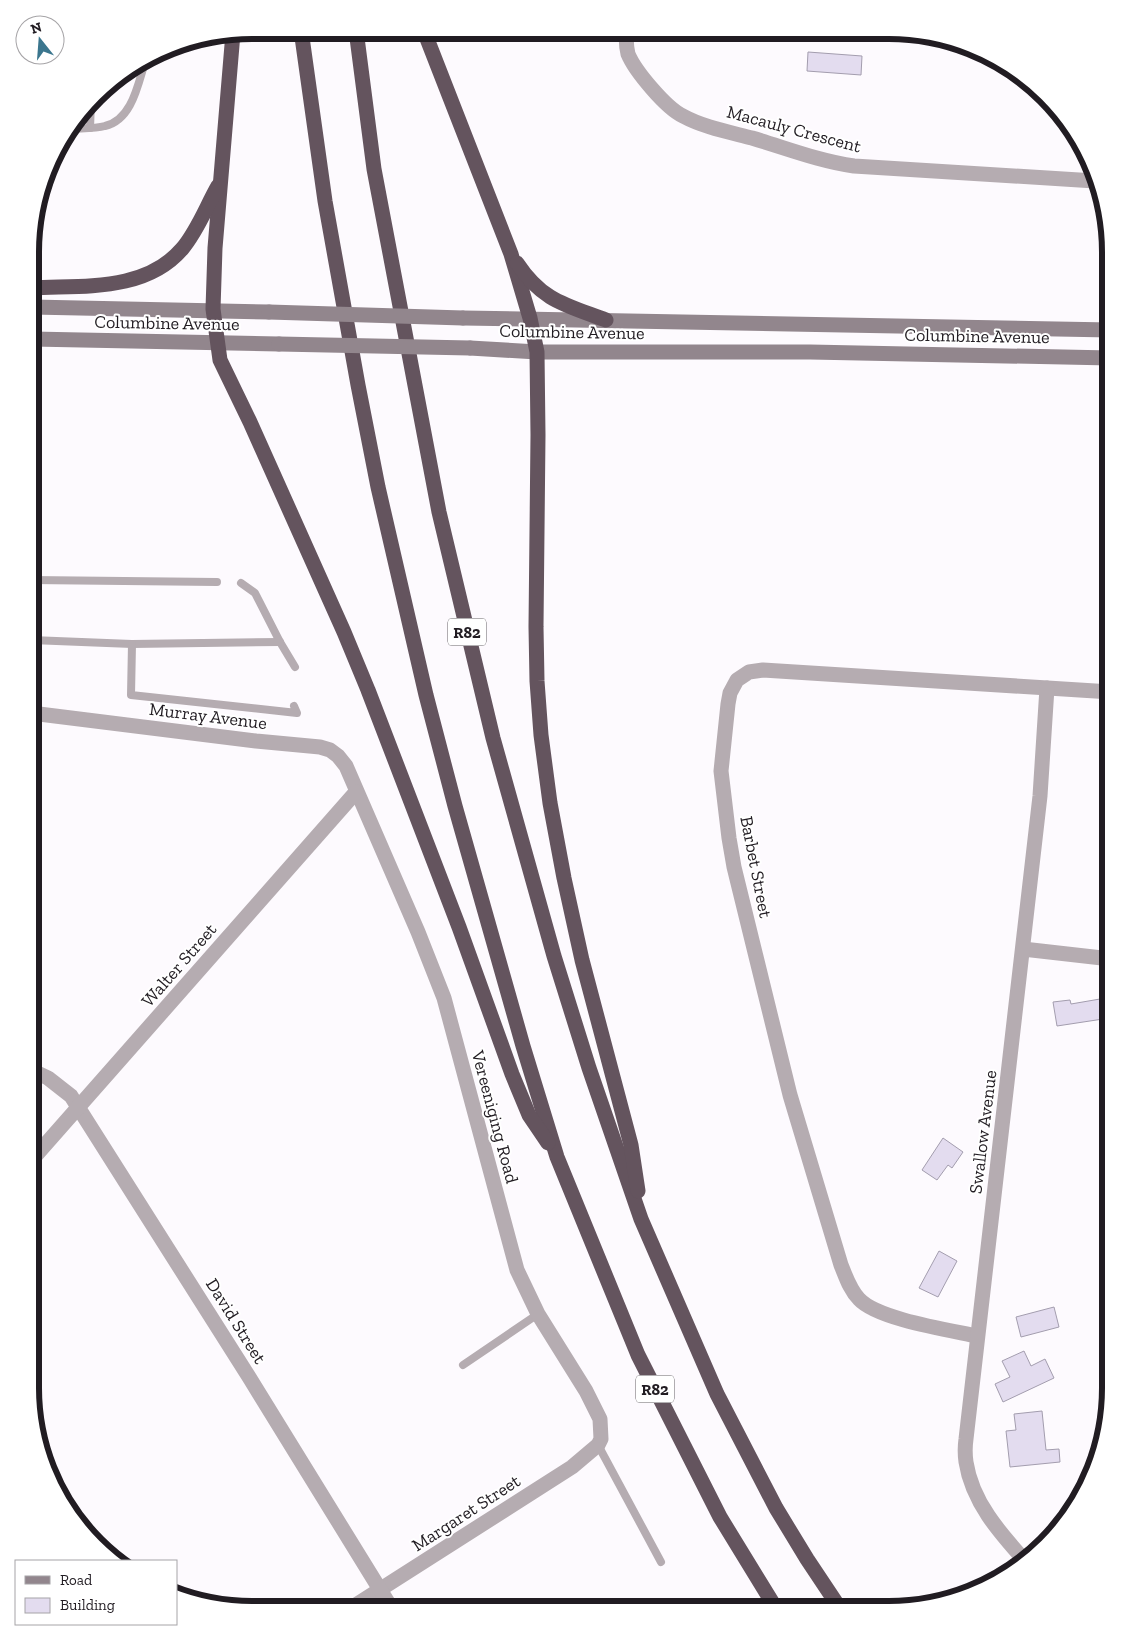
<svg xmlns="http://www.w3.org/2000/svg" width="1141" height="1640" viewBox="0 0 1141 1640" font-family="'Zilla Slab',serif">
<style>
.building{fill:#e3dcef;stroke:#a39dae}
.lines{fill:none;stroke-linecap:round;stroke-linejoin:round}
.lane{stroke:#b5acb1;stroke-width:8}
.street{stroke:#b5acb1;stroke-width:15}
.secondary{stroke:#92868d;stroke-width:15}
.highway{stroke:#64545e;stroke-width:15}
.secondary-bridge{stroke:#92868d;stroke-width:15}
.labels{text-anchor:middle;stroke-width:4;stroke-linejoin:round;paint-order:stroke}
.shield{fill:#fff;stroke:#646064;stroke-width:1}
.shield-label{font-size:16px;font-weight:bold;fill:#211c22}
.street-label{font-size:18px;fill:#211c22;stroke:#fff}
.rim{fill:none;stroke:#211c22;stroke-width:6}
</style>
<rect width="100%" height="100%" fill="#fdfafe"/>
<g class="building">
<path d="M808,52L862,56L861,75L807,71Z"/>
<path d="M1100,999L1103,1019L1057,1026L1053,1002L1070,1000L1071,1004Z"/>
<path d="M943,1138L963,1152L952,1168L948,1165L937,1180L922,1170Z"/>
<path d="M939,1251L957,1261L938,1297L919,1288Z"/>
<path d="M1054,1307L1059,1327L1021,1337L1016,1317Z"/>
<path d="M1024,1351L1031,1366L1045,1359L1054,1378L1003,1402L995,1384L1010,1377L1002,1361Z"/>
<path d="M1042,1411L1046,1450L1059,1449L1060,1462L1010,1467L1006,1431L1016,1430L1014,1414Z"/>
</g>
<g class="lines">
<g class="lane">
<path d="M90,128L91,102"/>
<path d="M69,129C81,128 94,129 105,126C132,120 138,84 145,62"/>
<path d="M31,580L217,582"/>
<path d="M241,583L255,593L280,642L295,667"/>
<path d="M31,640L132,644L280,642"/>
<path d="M132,644L131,695L297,713L294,706"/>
<path d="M463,1365L538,1314"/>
<path d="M598,1445L661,1562"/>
</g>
<g class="street">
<path d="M627,31C626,38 626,46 628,54C635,71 666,108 683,116C703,127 729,132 752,138C786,148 819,161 854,166L1095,181"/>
<path d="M31,713L256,741L320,747L330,750L338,756L346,766L418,932L444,998L517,1270L538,1314L586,1391L600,1419L601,1439L598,1445L572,1467L351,1608"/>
<path d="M1023,949L1111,959"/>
<path d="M31,1070L48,1078L71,1096L249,1377L392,1609"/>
<path d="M30,1162L356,792"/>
<path d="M977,1336C949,1330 877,1319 859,1299C850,1290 846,1277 841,1265L790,1095L734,867L729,838L721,771L728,704L730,693L737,680L749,672L763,670L1111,692"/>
<path d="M1026,1562C1000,1533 972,1502 966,1462C965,1455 965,1446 966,1439L1040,796L1047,688"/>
</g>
<g class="secondary">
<path d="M32,307L269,312"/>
<path d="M463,318L1111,330"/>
<path d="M32,339L279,344"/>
<path d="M470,348L537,352H810L1111,358"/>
</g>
<g class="highway">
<path d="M301,30L325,201L358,385L378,487L426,695L455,806L523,1046L557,1157L638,1355L720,1517L777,1610"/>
<path d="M356,30L374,169L439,512L493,738L554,956L589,1068L641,1219L717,1394L776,1508L807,1559L841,1610"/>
<path d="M424,31L511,254L530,318L537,352L538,435L536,627L537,681L541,735L550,803L564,878L582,960L631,1145L638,1191"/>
<path d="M233,33L215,248L213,309L220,360L250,422L344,632L368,690L459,927L512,1074L529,1115L548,1143"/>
<path d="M517,263C542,301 566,305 606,320"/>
<path d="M32,288C83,285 145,292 182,249C198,230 206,207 218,186"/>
</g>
<g class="secondary-bridge">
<path d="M269,312L463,318"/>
<path d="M279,344L470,348"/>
</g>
</g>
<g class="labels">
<g class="shield">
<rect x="448" y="618.5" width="38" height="27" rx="4"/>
<rect x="636" y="1375.5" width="38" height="27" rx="4"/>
</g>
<g class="shield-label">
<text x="467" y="638">R82</text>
<text x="655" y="1395">R82</text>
</g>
<g class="street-label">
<text transform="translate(794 129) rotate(15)" y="6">Macauly Crescent</text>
<text transform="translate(167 323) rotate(1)" y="6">Columbine Avenue</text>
<text transform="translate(572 332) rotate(1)" y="6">Columbine Avenue</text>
<text transform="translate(977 336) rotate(1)" y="6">Columbine Avenue</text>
<text transform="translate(208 716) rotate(7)" y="6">Murray Avenue</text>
<text transform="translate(756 867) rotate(79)" y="6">Barbet Street</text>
<text transform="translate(179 965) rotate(-49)" y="6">Walter Street</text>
<text transform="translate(495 1117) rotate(75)" y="6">Vereeniging Road</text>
<text transform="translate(983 1132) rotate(-83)" y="6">Swallow Avenue</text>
<text transform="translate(236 1321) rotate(58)" y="6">David Street</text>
<text transform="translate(466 1513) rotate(-33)" y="6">Margaret Street</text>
</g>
</g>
<path d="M0 0H1141V1640H0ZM252 39H889A213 213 0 0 1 1102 252V1388A213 213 0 0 1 889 1601H252A213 213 0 0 1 39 1388V252A213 213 0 0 1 252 39Z" fill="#fff" fill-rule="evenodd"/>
<path class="rim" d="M252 39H889A213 213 0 0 1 1102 252V1388A213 213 0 0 1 889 1601H252A213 213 0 0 1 39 1388V252A213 213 0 0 1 252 39Z"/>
<rect x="15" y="1560" width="162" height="65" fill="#ffffff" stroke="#a6a4a7"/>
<rect x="25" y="1576" width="25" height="8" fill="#92868d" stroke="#a6a4a7"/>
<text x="60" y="1585" font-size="15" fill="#211c22">Road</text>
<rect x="25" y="1598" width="25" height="15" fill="#e3dcef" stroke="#a6a4a7"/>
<text x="60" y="1610" font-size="15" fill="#211c22">Building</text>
<g transform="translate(40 40) rotate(343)"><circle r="24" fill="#ffffff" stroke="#a6a4a7"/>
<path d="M0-4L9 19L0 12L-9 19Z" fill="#3b768e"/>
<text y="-8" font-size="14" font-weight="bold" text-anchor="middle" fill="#211c22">N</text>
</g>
</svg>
